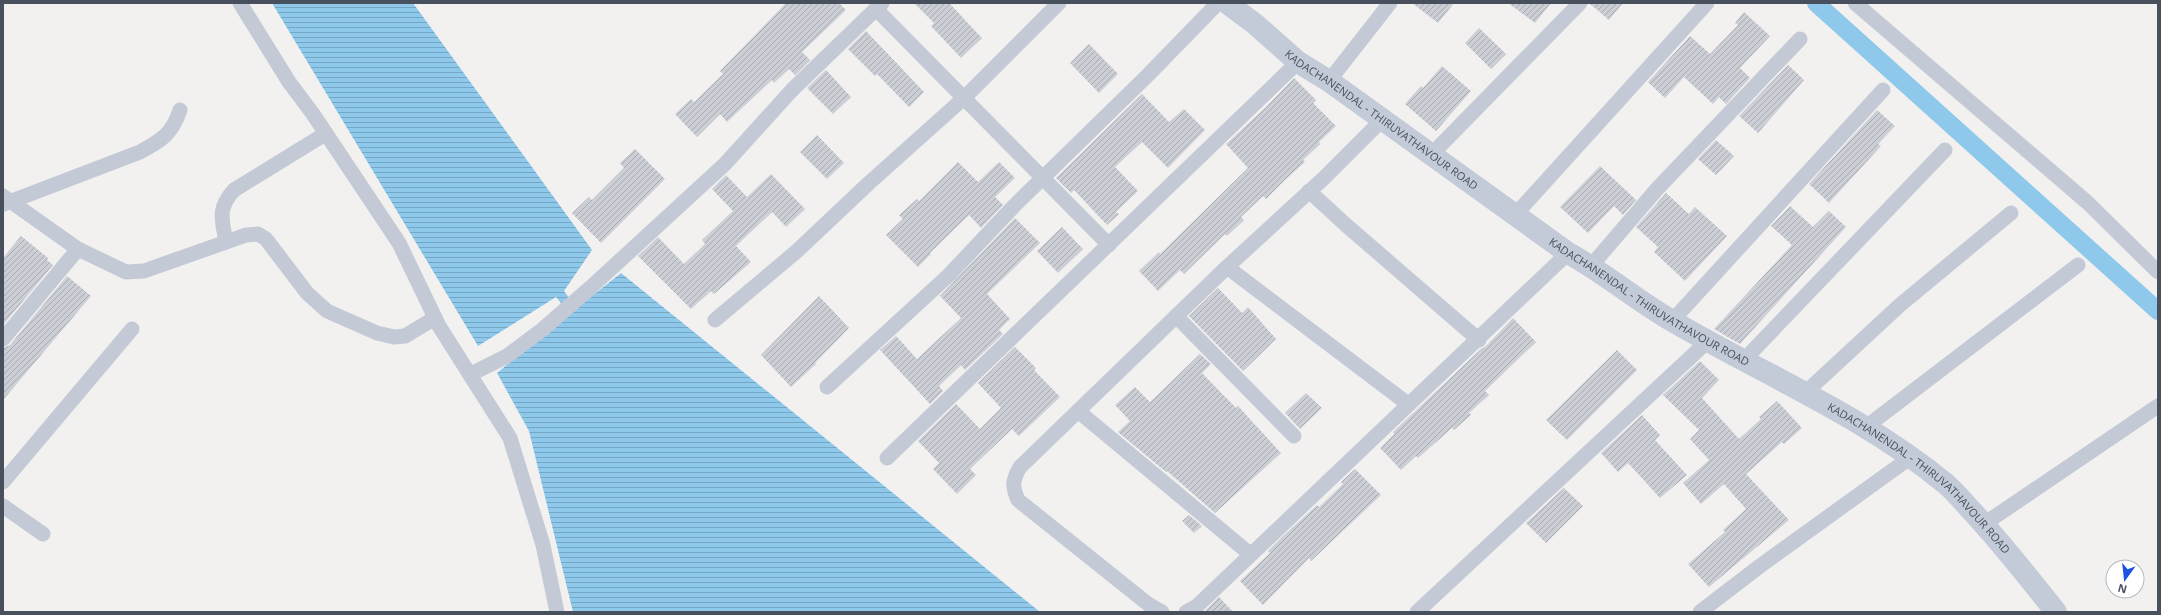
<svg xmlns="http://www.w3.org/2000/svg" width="2161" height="615" viewBox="0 0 2161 615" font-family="'Open Sans',sans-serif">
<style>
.water{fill:url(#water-rules)}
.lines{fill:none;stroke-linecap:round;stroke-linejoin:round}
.canal{stroke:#8ec9eb;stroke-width:18}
.building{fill:url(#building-hatch)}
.minor{stroke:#c4cad5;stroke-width:15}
.secondary{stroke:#c3cad8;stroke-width:22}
.labels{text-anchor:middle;stroke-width:3;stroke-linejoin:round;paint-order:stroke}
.street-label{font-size:11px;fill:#48505d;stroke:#fff}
</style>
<defs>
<pattern id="water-rules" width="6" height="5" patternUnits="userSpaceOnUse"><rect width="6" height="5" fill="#8ec9eb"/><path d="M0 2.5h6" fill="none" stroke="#76a6c2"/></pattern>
<pattern id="building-hatch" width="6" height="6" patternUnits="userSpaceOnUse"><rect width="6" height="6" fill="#ccced6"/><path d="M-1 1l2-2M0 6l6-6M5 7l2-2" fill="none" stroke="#a8aab1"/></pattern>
</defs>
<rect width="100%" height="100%" fill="#f3f1f0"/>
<path class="water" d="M272,3H413L592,250L564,291L577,308L621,273L1040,612H573L529,431L497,373L569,313L556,297L478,346Z"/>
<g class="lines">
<path class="canal" d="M1816,3L2158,311"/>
</g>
<g class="building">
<path d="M786,3H839L846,10L802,52L810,60L795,75L789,69L774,83L772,80L727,122L720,114L697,137L675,114L691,99L694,102L723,74L720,71Z"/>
<path d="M914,3H949L982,38L961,58L931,26L934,23Z"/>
<path d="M1412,3H1454L1438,23Z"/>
<path d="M1508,3H1551L1535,23Z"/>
<path d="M1589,3H1623L1609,20Z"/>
<path d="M1744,12L1770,36L1740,68L1750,78L1726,104L1719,97L1713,104L1684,77L1665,98L1648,82L1690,36L1710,54L1738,25L1735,23Z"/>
<path d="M1479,28L1506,54L1491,69L1465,43Z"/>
<path d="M866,31L924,92L909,107L877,74L875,76L848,49Z"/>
<path d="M1089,44L1118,74L1099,93L1070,63Z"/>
<path d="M1788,65L1804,80L1758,133L1739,116Z"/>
<path d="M1442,66L1471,91L1436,131L1405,104L1421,86L1423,88Z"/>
<path d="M826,70L851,97L833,114L807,88Z"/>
<path d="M1294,78L1316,100L1313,103L1336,126L1319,142L1320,144L1303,160L1305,162L1284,181L1266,199L1263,196L1241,217L1244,220L1227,236L1225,234L1184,274L1180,270L1158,291L1139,271L1159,252L1160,254L1248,168L1226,144L1266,107Z"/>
<path d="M1142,94L1169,122L1184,109L1205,130L1168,168L1142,142L1115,167L1138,191L1116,212L1119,214L1107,225L1074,190L1071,193L1056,178Z"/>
<path d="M1877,110L1895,126L1878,144L1881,146L1829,203L1809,184Z"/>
<path d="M817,135L844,163L827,179L800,152Z"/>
<path d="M1716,140L1734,156L1716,175L1698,159Z"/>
<path d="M635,149L665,179L601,243L572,213L589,197L592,200L624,168L620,163Z"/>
<path d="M958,162L978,182L999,162L1015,178L995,197L1003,205L981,228L969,215L930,253L931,254L918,267L886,235L903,219L899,215L917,199L919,201Z"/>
<path d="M1600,166L1636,200L1623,215L1614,206L1588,233L1560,207Z"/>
<path d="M771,174L805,209L786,227L772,212L736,246L751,262L714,294L711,291L691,309L638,256L658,237L684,264L705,244L702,240L733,211L712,189L726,175L747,197Z"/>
<path d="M1666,193L1689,214L1695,207L1727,236L1685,281L1654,252L1658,247L1636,227Z"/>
<path d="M1790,206L1813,227L1829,211L1846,227L1740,344L1714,329L1792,245L1771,226Z"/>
<path d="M1015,218L1040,243L987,294L1010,319L999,330L1003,334L965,370L961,365L939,386L943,391L930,404L880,350L896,336L917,359L961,318L940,296Z"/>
<path d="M1062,227L1083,249L1058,273L1037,251Z"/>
<path d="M21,236L48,258L47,260L53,265L3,325V258Z"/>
<path d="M67,276L91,296L3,400V348L10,345Z"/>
<path d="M1218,288L1242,313L1248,307L1276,339L1243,371L1189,316Z"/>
<path d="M819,296L849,328L815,363L816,364L791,387L761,355Z"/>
<path d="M1513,318L1536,342L1485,391L1489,395L1469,413L1471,415L1454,430L1452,428L1418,458L1416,456L1401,470L1380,448L1394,434L1393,432L1481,349L1486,346Z"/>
<path d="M1015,347L1036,368L1034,370L1060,397L1019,436L1012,429L970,469L976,475L957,494L933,469L939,463L918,441L956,404L980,429L1001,408L978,383Z"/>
<path d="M1617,350L1637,370L1567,440L1546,420Z"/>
<path d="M1200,354L1211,364L1202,373L1236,408L1238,406L1281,453L1215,513L1167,471L1166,472L1118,432L1130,421L1115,405L1135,387L1150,402Z"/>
<path d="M1700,361L1719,380L1702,398L1739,439L1761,419L1759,417L1777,401L1802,428L1784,444L1782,442L1746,474L1789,520L1709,587L1688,564L1725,532L1723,530L1746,509L1724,484L1701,504L1683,483L1709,460L1690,439L1699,430L1663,395Z"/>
<path d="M1306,393L1322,408L1300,429L1285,413Z"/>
<path d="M1642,415L1660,435L1655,440L1687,475L1660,498L1628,463L1618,472L1601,453Z"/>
<path d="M1355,469L1381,495L1311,561L1309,558L1263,605L1240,581L1270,553L1268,551L1282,537L1317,505L1319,507L1343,484L1341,482Z"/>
<path d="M1564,488L1583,506L1546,543L1526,523Z"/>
<path d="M1189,515L1202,526L1194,533L1182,521Z"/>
<path d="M1219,597L1233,612H1204Z"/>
</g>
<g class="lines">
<g class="minor">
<path d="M240,3L289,82L313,114L399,243L439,326L510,438L543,545L557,612"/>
<path d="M1855,3L2088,203L2158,272"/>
<path d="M876,9L1109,245"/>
<path d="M1329,81L1390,3"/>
<path d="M1431,155L1580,3"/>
<path d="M1309,191L1346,225L1479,340"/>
<path d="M3,196L78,249L126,272L144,271L246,235L258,234L266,239L307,293L327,311L377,333L394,337L405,336L435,318"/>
<path d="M4,204L140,152C162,140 172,134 180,110"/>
<path d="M1515,215L1707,3"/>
<path d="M226,242C222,219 217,209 234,190L325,134"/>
<path d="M1591,266L1657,189L1800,39"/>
<path d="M1227,267L1408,404"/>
<path d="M1176,316L1294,436"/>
<path d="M715,320L797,251L869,183L964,98L1059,3"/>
<path d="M1672,321L1883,90"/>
<path d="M3,339L78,249"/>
<path d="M1743,361L1945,150"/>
<path d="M471,374L507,356L543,329L590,288L725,164L792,90L882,3"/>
<path d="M827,387L949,275L1014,206L1148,75L1218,3"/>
<path d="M1806,392L1900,305L2011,213"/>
<path d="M1078,411L1250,554"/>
<path d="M1866,427L2078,265"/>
<path d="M887,458L1298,62"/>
<path d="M3,482L132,329"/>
<path d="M3,506L43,534"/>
<path d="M1984,524L2158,406"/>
<path d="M1162,612L1148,604L1018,500C1012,486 1012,481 1020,467L1227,267L1324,178L1382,120"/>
<path d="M1186,612L1197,606L1568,253"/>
<path d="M1417,612L1708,341"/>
<path d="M1700,612L1760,566L1911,457"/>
</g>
<path class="secondary" id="s1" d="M1227,3L1255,24L1298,62L1329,81L1568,253C1605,273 1637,301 1674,322C1765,375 1864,416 1946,484C1954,491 1962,500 1969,508C2000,541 2028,577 2056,612"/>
</g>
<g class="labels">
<g class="street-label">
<text dy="4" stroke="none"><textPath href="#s1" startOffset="194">KADACHANENDAL - THIRUVATHAVOUR ROAD</textPath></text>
<text dy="4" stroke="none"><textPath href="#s1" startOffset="518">KADACHANENDAL - THIRUVATHAVOUR ROAD</textPath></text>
<text dy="4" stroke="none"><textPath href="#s1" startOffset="842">KADACHANENDAL - THIRUVATHAVOUR ROAD</textPath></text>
</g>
</g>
<rect width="2161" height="615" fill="none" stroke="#48505d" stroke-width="8"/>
<g transform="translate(2125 579) rotate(195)"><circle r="19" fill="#ffffff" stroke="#b6b9be"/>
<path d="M0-3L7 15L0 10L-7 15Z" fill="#1c54e1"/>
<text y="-6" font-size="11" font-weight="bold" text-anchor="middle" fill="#48505d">N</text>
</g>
</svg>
